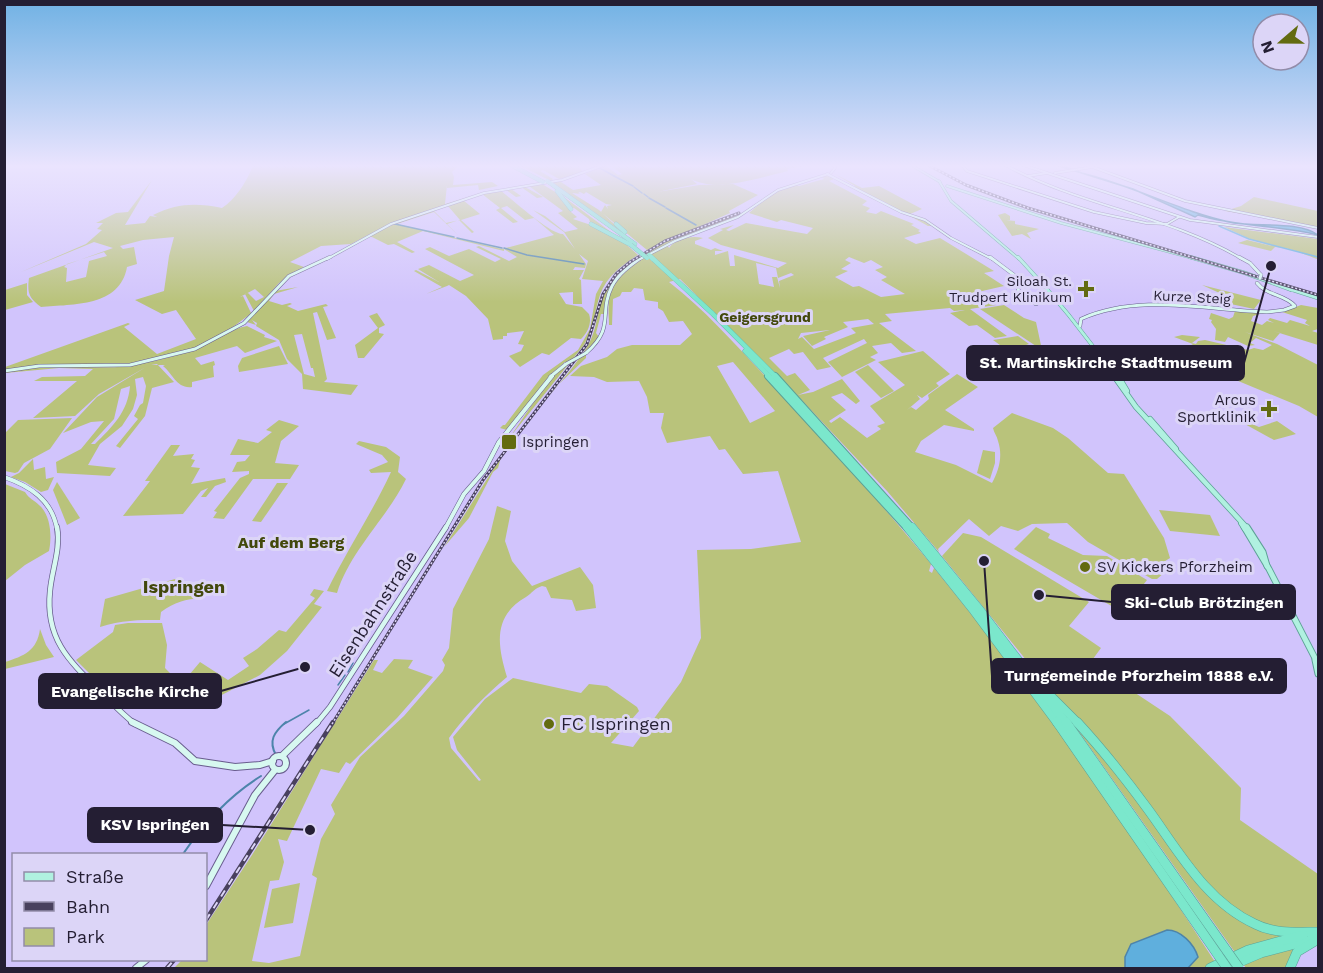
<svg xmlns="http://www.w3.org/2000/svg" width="1323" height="973" viewBox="0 0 1323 973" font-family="'Work Sans',sans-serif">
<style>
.green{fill:#b9c37b;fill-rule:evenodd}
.water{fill:#5fafdd;stroke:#4d84aa;stroke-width:1.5}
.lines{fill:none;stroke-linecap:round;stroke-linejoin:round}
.stream-far1{stroke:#4d84aa;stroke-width:1.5}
.stream{stroke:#4d84aa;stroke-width:2}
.canal{stroke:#5fafdd;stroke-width:1.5}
.secondary-far4-casing{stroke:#695d8e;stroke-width:3}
.secondary-far3-casing{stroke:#695d8e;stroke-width:4}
.secondary-far2-casing{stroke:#695d8e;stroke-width:5}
.secondary-far1-casing{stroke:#695d8e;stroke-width:6}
.secondary-casing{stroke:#695d8e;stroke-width:8}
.primary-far3-casing{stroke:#5da196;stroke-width:3}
.primary-far2-casing{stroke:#5da196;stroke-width:4}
.primary-far1-casing{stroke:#5da196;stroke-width:6}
.primary-casing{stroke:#5da196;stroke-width:7}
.highway-far4-casing{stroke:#5da196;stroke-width:4.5}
.highway-far3-casing{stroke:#5da196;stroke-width:5}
.highway-far2-casing{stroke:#5da196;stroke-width:8}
.highway-far1-casing{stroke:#5da196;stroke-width:9}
.highway-casing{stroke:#5da196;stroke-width:10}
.secondary-far4{stroke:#d7f8f0;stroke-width:2}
.secondary-far3{stroke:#d7f8f0;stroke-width:3}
.secondary-far2{stroke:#d7f8f0;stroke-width:4}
.secondary-far1{stroke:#d7f8f0;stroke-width:4.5}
.secondary{stroke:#d7f8f0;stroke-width:6}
.primary-far3{stroke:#b0f1e0;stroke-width:2}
.primary-far2{stroke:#b0f1e0;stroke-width:3}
.primary-far1{stroke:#b0f1e0;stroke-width:4.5}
.primary{stroke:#b0f1e0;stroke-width:5}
.highway-far4{stroke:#7be7cc;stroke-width:4}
.highway-far3{stroke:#7be7cc;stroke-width:4.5}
.highway-far2{stroke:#7be7cc;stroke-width:6}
.highway-far1{stroke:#7be7cc;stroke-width:8}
.highway{stroke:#7be7cc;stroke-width:9}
.rail-far1-casing{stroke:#49415e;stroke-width:3}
.rail-casing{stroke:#49415e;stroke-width:4.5}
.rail-far1{stroke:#dcd5f7;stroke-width:1.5;stroke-dasharray:2;stroke-linecap:butt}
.rail{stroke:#dcd5f7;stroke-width:2;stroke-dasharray:7;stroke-linecap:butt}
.secondary-bridge-casing{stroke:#695d8e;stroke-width:4;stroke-linecap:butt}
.highway-bridge-far1-casing{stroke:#5da196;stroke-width:4.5;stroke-linecap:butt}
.highway-bridge-casing{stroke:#5da196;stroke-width:10;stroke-linecap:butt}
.secondary-bridge{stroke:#d7f8f0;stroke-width:3}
.highway-bridge-far1{stroke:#7be7cc;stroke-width:4}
.highway-bridge{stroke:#7be7cc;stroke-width:9}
.poi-dot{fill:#636b10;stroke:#dcd5f7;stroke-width:2}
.labels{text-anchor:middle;stroke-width:6;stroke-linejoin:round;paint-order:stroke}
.far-poi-label{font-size:14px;fill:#241e33;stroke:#dcd5f7;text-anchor:end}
.far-street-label{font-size:14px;fill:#241e33;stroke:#dcd5f7}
.far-neighbourhood-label{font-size:14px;font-weight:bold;fill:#42480b;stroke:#dcd5f7}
.poi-label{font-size:15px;fill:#241e33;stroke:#dcd5f7;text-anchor:start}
.neighbourhood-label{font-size:16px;font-weight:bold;fill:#42480b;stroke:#dcd5f7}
.quarter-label{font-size:18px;font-weight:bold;fill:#42480b;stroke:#dcd5f7}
.near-street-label{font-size:18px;fill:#241e33;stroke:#dcd5f7}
.near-poi-label{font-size:18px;fill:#241e33;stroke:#dcd5f7;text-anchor:start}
.leader{fill:none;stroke:#241e33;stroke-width:2}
.callout-dot{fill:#241e33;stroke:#dcd5f7;stroke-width:2}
.callout{fill:#241e33;stroke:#241e33;stroke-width:2}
.callout-label{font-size:16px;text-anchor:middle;font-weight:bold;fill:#fff}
</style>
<rect width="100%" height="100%" fill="#d1c4fc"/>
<g class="green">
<path d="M253,165L397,167L459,165L452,172L454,177L453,185L492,182L498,186L479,190L478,185L447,188V185L445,204L478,194L391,223L351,244L321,246L290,262L304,267L299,270L307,268L287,278L275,291L298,287L274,294L269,301L282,305L290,303L292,304L287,306L298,311L326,304L328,306L323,307L336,338L327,340L317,312L313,313L327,379L324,382L358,385L351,395L303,389L302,374L287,359L279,340L256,326L257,323L252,320L256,325L247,322L280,284L294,273L279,283L254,311L245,294L248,293L256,301L264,297L255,289L240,297L243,296L251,313L253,312L221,336L196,348L156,360L122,365H50L5,371V367L128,323L130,324L124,327L157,354L196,339L176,310L162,314L135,300L164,291L169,256L174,237L143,240L120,246L123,249L134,247L137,264L127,267C120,307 73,304 41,307C29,298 27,293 29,278L113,248L94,242L21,272L86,244L102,230L97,229L103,223H96L116,213L128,212L152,180L125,225L145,223L150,216L157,217L153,215C178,203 196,203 222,208C235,200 248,180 253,165ZM104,252L107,256L89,261L86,277L66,282L67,268L64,267L67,264ZM302,334L311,368H313L315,377L304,374L294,335Z"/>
<path d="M519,165L529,167L527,165H577L583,172L559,179L543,170L540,171L553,179L551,181Z"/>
<path d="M605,165L618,175L622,174L610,165H648L650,168L660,165H807L787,169L788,171C761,177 717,193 691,179L697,184L657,192L699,185L733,184L758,195L729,211L730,213L647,250L601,212L605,205L608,209L607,206L612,205L606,204L586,192L584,194L580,192L578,193L581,194L572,193L599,210L626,235L552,182H561L573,190L601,185L585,174L596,169L600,170L598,168Z"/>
<path d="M833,173L862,188L879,186L922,209L910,214L926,220L924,219L933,226H928L881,200L883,202L854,188L855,186Z"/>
<path d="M828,175L834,179L829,181L867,201L862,205L870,208L866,212L876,214L881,211L914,224L911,225L920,230L918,231L921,233L904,238L916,244L940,238L994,271L984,273L1004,286L978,292L996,305L970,309L1007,336L995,338L977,325L969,326L950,313L965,310L954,311L950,308L885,314L892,321L879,323L916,351L902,353L891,343L872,346L878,353L870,357L876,360L842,377L828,362L867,343L864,339L823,358L831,367L817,370L803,352L794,354L789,349L769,358L787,376L795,373L810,390L798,395L813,392L842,379L860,401L856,404L842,393L831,397L846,410L829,421L831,423L840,417L867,438L881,429L877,426L885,423L870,406L905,385L878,362L923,351L950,374L936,383L939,386L922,398L917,395L920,399L907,410L911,407L916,410L929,399L928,395L957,374L978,387L945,410L974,429V431L944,425L921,441L915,452L956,465L992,483C999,470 1003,456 998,441C997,436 994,433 993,428L1012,413L1053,428L1068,438L1108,473L1124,474L1164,538L1170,558L1162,563L1165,572L1157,579H1152L1088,542L1067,523L1032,524L1018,531L1001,526L989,536L969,519L938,549L939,552L887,491L795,393L680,279L669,282C704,309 734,343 764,375C822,436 877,499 931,564L929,571L932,573L934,568C1038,694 1130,831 1219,968L1213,963L1205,968H174L182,960H206V925L252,855L374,660H378L373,670L382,673L394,659L413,660L408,668L433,677L397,718L350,764L346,762L339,773L321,769L287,841L278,839L284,862L279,880L270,881L252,961L269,963L300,956L317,878L312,875L321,839L335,814L331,805L360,757L404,716L443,671L445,665L442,660L449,648L453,609L489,539L497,506L511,511L505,541L512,561L532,586L580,567L593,585L596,608L576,611L572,600L551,598L546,587L542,586C535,588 532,593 526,597C493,616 497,644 507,677C486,695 466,714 449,738L451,748L479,781L481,780L457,750L453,737L485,699L513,678L581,693L589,684L607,686L637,707L639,711L611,743L633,747L681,682L701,638L697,550L751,549L801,542L778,471L743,474L725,449L719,450L710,436L667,443L661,428L664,413H650L647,397L639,381L607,382L594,377L570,376L581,366L607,357L617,349L632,345H680L692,334L683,321L669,322L663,311L658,308V302L645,300L643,289L634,288L631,292H622L620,296L613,299L612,325H609C609,315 607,302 611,292C619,268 647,256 668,246L669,248C675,239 691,235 703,238L695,241V244L711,250L715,248L723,251H715V255L728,251L730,266H735L734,255L778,268L787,263L721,245L708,238L723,230L720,229L734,225L726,230L729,231L746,223L807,234L813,228L781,220L777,222L749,213L772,193L794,184L799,186L824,179L822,177ZM849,257L864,263L871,260L883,267L875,270L887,277L881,280L905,294L881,297L859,286L853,287L835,277L848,271L841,269L851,263L845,260ZM756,263L776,268L778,278L791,273L794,275L779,281L780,288L777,277H772L774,287L759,284ZM868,319L874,324L851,328L856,333L814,349L802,337L798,339L801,333L830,330L803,336L812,346L826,339L824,337L848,327L843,322ZM733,362L775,411L750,423L717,366Z"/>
<path d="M542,184L557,193L571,212L577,217L573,219L591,225L589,219L574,208L571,209L564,197L619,238L638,255C622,265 606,277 600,295C594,313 594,328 584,345L510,437L551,377L570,362H565L550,375L507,430L500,428L503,425H505L543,375L578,350L590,329L596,294L603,281L582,279L588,261L579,254L586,264L585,268L575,267L573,270H584L579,279L581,280L582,304H573V292L559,293L566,304L582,307L589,314C592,323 588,332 581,339L571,338L549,355L542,353L520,367L509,356L521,351L524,345L518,344L524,331L507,333V336H503V339L493,340L488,319L466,296L449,285L447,286L426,294L442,287L414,271L416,270L439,282L418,269L429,265L460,281L474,275L425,249L430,247L449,256L469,249L495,262L501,259L476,247L479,246L509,261L517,257L504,249V251L423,231L397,242L415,252L412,253L394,244L388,245L370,236L400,221L434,211L446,223L460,220L448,206L463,200L480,214L461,220L474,232L472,233L459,220L447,224L459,236L434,212L397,224L502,249L554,235L534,218L525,220L507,206L501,208L518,222L513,223L496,210L500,208L482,194L502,189L504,190L501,191C512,199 551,235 563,234L575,249L564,232L533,210L545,216L565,232L578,229L558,213L563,211L529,186L525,187L543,197L537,198L521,187L511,189L521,196L516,197L505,189Z"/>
<path d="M1254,197L1318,211V227L1225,211L1241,206Z"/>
<path d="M1005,213L1010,216V220H1006L1015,221V224L1039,229L1027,233L1031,239L1022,234L1012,236L998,215Z"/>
<path d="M741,214C702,233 634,248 611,287C606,294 605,305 604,314H601L596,333L599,337L586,354V358L558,385L522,429C542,403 568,376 587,347C599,328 596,306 607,287C626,251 703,226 741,214Z"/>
<path d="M1224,227L1318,239V257L1317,259C1298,252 1291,248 1275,247L1271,251L1238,243L1247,240L1272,246L1250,239Z"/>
<path d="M27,283V295L33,302L5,310V290Z"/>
<path d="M1202,285L1261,300L1254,309L1226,303V296Z"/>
<path d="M1004,305L1024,318L1036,322L1042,350L980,309Z"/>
<path d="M1301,305L1318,308V329L1312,331L1318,333V345L1273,331L1280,333L1273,341L1245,332L1277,344L1318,365V417L1299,406L1231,378L1240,371L1232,369L1229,371L1206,361L1204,359H1208V356L1199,350L1190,353L1183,350L1193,344L1174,337L1182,335L1200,337L1192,343L1196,344L1198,341L1205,340L1248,350L1254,348L1263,350L1272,345L1256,338L1250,343L1255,345L1248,346L1228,337L1225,342L1215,340L1216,329L1211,322L1212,320L1209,319L1211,313L1229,319L1233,317L1235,311L1257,312L1260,314L1253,316L1251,321L1262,325L1267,321L1274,323L1268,320L1270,318L1287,323L1290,320L1310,326L1305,323L1307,320L1282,312Z"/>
<path d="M377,313L385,325L379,328V333L384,334L364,358H358L355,345L378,328L369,316Z"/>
<path d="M247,326L265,335L264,337L277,341L245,353L237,346L195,358L201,365L214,361L215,365L213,366L214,377L192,382V387C177,389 173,374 163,366L165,365H151L157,364L174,382L152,388L145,416L120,448L116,446L138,419L134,416L140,405L143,403L146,386L143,377L135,379L137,395L133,409L122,426L100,444L88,465L116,468L110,476L57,473L56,462L81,449L104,421L91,422L63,433L97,397L146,367L99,394L75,416L33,418L77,381H34L42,377L85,376L93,369L59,368L5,373C23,361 91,369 117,367C144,364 172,358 197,348C214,342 230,329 247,326ZM130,386C128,412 112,427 95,444H91L114,419L121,389Z"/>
<path d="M1018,336L1029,344L1020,347L1029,353L1018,358L993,340Z"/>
<path d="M279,346L288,364L239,372L238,366L242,358Z"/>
<path d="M868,365L894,391L881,398L855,372Z"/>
<path d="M72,418L50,449L24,463L18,472L15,473L5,471V433L18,420Z"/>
<path d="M279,420L299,426L281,441L275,463L299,465L290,479H253L224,519L213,518L217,512L214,511L240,478L249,474V471L232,472L237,462L245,461L250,455H230L238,439L258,443L272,432L266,430Z"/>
<path d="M1277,421L1296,434L1274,440L1243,423L1247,422L1259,427Z"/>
<path d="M359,441L386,447L400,457L398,472L406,479C387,518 350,551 337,593L327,591C347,550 372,513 391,472L371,473L369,470L388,462L382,455L356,444Z"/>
<path d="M171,445H180L173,456L194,454L191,459L195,460L191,467L200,468L191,484L225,478L226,482L215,486L206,497H201L208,488L201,491L183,514L123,516L150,481H145Z"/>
<path d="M983,450L995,452V463L990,479L977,473Z"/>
<path d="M501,457L498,468L493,472L469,518L444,547Z"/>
<path d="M33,459L34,470L45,467L46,479L54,477L48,490L41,492L25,482L11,477L19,473Z"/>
<path d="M57,482L80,518L67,525L53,490Z"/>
<path d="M277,483H288L261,522L252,521Z"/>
<path d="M5,484L25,492C29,499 34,500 39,505C51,515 52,537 49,551L25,565L5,581Z"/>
<path d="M1159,510L1210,515L1220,536L1170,531Z"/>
<path d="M1036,527L1050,534L1048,538L1083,555L1107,556L1147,580L1123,611H1120L1014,549Z"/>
<path d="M963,533L981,537L1089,602L1069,626L1101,648L1090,663L1170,716L1241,788L1240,820L1318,874V927C1267,934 1255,921 1215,894L942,556Z"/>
<path d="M175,579L212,588L202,598C185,599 175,602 161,612L160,620C139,620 121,620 100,627L105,599Z"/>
<path d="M314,589L324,591L314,604L322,607L287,651L260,675L218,697L198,704L156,695H143L158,678L157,676L131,704L118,700L122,695L117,699L113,697L76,660L113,632L115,625L128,623H162L167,645L165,668L176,679L184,681L200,662L228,680L249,666L243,658L257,649L279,630L286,632L315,598L310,595Z"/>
<path d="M40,629L46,645L54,657L5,669V662C24,656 37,651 40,629Z"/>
<path d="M1077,725L1211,894L1281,935L1259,956L1294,948L1286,968H1246L1075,726Z"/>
<path d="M300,883L293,923L264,928L272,889Z"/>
</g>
<g class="water">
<path d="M1056,165C1065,166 1073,170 1082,173C1134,186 1181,212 1234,223C1258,227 1299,221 1318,235C1278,225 1238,227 1198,215L1195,217L1133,189Z"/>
<path d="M1167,930C1181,930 1194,944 1198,957L1188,968H1125V957L1131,944Z"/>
</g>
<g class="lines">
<g class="stream-far1">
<path d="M592,165L595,166"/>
<path d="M600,168L614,176"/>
<path d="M614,176L633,186"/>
<path d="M634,187L642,193"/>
<path d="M644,194L648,197"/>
<path d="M649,198L665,207"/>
<path d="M666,208L696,225"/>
<path d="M395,224L454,237"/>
<path d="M457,238L502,248"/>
<path d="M504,248L527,255L584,264"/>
<path d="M348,672L353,663"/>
<path d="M338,685L345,675"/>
<path d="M284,724L309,710"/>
</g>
<g class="stream">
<path d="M276,755C268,741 274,732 286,722"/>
<path d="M183,854C204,823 229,796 261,776"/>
</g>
<path class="canal" d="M1219,226L1249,239L1318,257"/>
<defs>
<g id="secondary-far4">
<path d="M962,165L967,171L1094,212L1146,223L1167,224L1179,217"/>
<path d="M1005,165C1080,206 1168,215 1242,259"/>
<path d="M1023,165L1190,220L1318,237"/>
<path d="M1087,165L1185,201L1318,228"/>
<path d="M831,173L835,168L834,165"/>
<path d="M1055,173L1092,167"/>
<path d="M827,174L901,212L925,220L951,238L992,259"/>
<path d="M1028,176L1047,173"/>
<path d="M327,259L391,224L484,193L562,180L604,165"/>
<path d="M640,259L675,241L738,217L778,190L828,174"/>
</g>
<g id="secondary-far3">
<path d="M990,257L1014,275L1020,295L1036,304L1044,300L1055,299"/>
<path d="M1239,257L1250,263L1261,275"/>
<path d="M1080,326L1081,319C1140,293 1205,310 1267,312L1284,310L1295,306C1285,294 1267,296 1257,283"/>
<path d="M586,353C616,327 598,314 612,286C619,273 631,265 642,257"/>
<path d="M4,371L39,366L130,365L195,349L244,323L289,276L330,257"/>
<path d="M550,377L566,364"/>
</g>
<g id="secondary-far2">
<path d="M4,477C30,486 52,500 57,529"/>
<path d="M445,529L464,494L484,471L499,442L552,376"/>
</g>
<g id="secondary-far1">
<path d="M57,527C61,549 52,569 50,591C45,639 69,661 101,692C112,703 123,715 135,724"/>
<path d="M316,724L330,707L446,527"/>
</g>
<g id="secondary">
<path d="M132,722L175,743L195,761L235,767L260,765L273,761"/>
<circle cx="279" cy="763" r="7"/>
<path d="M282,756L317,722"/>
<path d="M206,886L255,795L275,770"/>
<path d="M136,968L146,960"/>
</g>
<g id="primary-far3">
<path d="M911,165L940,182"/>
<path d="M939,181L951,201L1019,259"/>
<path d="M947,186L1061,223L1196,259"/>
</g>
<g id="primary-far2">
<path d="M1018,257C1053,294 1086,335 1115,377"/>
<path d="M1190,257L1245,273L1292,290"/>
<path d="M1290,289L1318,298"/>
<path d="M1100,352L1114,367H1137"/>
<path d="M1119,377L1115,370L1120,368"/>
</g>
<g id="primary-far1">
<path d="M1114,376L1136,407L1248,529"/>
<path d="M1118,376L1127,391"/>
<path d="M1150,419L1176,449"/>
<path d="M1241,523L1245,529"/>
</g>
<g id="primary">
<path d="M1244,527L1269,569L1318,664"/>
<path d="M1247,527L1263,552L1267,566"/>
<path d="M1315,660L1318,674"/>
</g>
<g id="highway-far4">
<path d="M511,165L543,182"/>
<path d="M550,183L635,244"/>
<path d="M557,191L571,209"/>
<path d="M591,224L631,245"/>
<path d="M616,224L625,232"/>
<path d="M649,255L653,259"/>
</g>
<g id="highway-far3">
<path d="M651,257L713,314L776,377"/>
<path d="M745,351L770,377"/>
</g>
<g id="highway-far2">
<path d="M768,376L908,529"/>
<path d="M775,376L913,529"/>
</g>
<g id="highway-far1">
<path d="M907,527L974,611L1058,724"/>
<path d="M912,527L980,610L1067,724"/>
<path d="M1051,696L1079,724"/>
</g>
<g id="highway">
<path d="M1057,722L1218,955"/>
<path d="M1066,722L1227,951"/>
<path d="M1077,722C1102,749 1125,778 1147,808C1178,850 1205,901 1255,924C1274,934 1297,932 1318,932"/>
<path d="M1235,964L1261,953L1318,938"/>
<path d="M1210,968L1248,950L1303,935"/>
<path d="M1290,968L1297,952L1317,940"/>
</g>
</defs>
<use href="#secondary-far4" class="secondary-far4-casing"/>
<use href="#secondary-far3" class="secondary-far3-casing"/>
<use href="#secondary-far2" class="secondary-far2-casing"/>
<use href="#secondary-far1" class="secondary-far1-casing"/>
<use href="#secondary" class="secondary-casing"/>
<use href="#primary-far3" class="primary-far3-casing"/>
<use href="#primary-far2" class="primary-far2-casing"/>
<use href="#primary-far1" class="primary-far1-casing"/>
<use href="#primary" class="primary-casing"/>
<use href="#highway-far4" class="highway-far4-casing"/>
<use href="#highway-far3" class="highway-far3-casing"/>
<use href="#highway-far2" class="highway-far2-casing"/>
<use href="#highway-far1" class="highway-far1-casing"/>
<use href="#highway" class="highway-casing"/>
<use href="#secondary-far4" class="secondary-far4"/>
<use href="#secondary-far3" class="secondary-far3"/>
<use href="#secondary-far2" class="secondary-far2"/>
<use href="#secondary-far1" class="secondary-far1"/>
<use href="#secondary" class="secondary"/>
<use href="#primary-far3" class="primary-far3"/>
<use href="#primary-far2" class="primary-far2"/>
<use href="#primary-far1" class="primary-far1"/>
<use href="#primary" class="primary"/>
<use href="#highway-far4" class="highway-far4"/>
<use href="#highway-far3" class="highway-far3"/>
<use href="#highway-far2" class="highway-far2"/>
<use href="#highway-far1" class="highway-far1"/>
<use href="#highway" class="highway"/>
<defs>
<g id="rail-far1">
<path d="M928,165L966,185L1028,208L1318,295"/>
<path d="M332,724L483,480L587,344L603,294L616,274L630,262L665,241L739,213"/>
</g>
<g id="rail">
<path d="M206,920L333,722"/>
<path d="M167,968L174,960"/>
</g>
</defs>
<use href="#rail-far1" class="rail-far1-casing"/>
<use href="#rail" class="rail-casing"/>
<use href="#rail-far1" class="rail-far1"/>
<use href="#rail" class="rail"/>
<defs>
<g id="secondary-bridge">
<path d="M1260,278L1261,275"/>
<path d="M566,364L586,353"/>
</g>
<g id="highway-bridge-far1">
<path d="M547,181L550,183"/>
<path d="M631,245L647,258"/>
</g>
<g id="highway-bridge">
<path d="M1227,951L1239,968"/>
<path d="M1218,955L1227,968"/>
</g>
</defs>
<use href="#secondary-bridge" class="secondary-bridge-casing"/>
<use href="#highway-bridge-far1" class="highway-bridge-far1-casing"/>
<use href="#highway-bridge" class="highway-bridge-casing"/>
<use href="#secondary-bridge" class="secondary-bridge"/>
<use href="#highway-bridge-far1" class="highway-bridge-far1"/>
<use href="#highway-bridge" class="highway-bridge"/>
</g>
<linearGradient id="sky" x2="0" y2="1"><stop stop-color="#71b2e4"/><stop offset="0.55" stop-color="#eae4fe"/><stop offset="1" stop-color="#eae4fe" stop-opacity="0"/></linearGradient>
<rect width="1323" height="302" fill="url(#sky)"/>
<g class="poi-dot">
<path d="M1083 280h6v6h6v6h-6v6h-6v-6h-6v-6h6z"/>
<path d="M1266 400h6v6h6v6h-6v6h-6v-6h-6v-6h6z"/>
<rect x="501" y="434" width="16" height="16" rx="3"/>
<circle cx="1085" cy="567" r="6"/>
<circle cx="549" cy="724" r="6"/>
</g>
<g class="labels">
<g class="far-poi-label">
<text x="1072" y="286">Siloah St.<tspan x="1072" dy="16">Trudpert Klinikum</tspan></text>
</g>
<g class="far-street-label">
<text transform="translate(1192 297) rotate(3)" y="5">Kurze Steig</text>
</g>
<g class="far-neighbourhood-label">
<text x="765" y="322">Geigersgrund</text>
</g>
<g class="poi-label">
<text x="1256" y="405" text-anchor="end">Arcus<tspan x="1256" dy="17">Sportklinik</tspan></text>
<text x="522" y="447">Ispringen</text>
<text x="1097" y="572">SV Kickers Pforzheim</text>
</g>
<g class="neighbourhood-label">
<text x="291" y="548">Auf dem Berg</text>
</g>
<g class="quarter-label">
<text x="184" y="593">Ispringen</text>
</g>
<g class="near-street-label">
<text transform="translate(373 614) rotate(-57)" y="6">Eisenbahnstraße</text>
</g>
<g class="near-poi-label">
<text x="561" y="730">FC Ispringen</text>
</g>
</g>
<path class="leader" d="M1271 266L1244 363M1039 595L1112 602M984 561L992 676M305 667L221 691M310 830L222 825"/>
<g class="callout-dot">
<circle cx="1271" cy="266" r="6"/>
<circle cx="1039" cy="595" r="6"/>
<circle cx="984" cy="561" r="6"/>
<circle cx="305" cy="667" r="6"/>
<circle cx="310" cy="830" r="6"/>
</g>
<g class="callout">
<rect x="967" y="346" width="277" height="34" rx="6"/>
<rect x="1112" y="585" width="183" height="34" rx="6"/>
<rect x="992" y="659" width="294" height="34" rx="6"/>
<rect x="39" y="674" width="182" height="34" rx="6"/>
<rect x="88" y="808" width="134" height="34" rx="6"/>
</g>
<g class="callout-label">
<text x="1106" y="368">St. Martinskirche Stadtmuseum</text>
<text x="1204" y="608">Ski-Club Brötzingen</text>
<text x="1139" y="681">Turngemeinde Pforzheim 1888 e.V.</text>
<text x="130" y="697">Evangelische Kirche</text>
<text x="155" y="830">KSV Ispringen</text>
</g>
<rect width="1323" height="973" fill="none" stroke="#241e33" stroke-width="12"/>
<rect x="12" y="853" width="195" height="108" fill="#dcd5f7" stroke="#928ca9" stroke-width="1.5"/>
<rect x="24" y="872" width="30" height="9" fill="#b0f1e0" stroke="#928ca9" stroke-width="1.5"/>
<text x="66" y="883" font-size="18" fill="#241e33">Straße</text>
<rect x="24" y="902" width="30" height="9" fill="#49415e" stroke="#928ca9" stroke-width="1.5"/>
<text x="66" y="913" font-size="18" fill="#241e33">Bahn</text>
<rect x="24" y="928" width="30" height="18" fill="#b9c37b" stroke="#928ca9" stroke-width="1.5"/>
<text x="66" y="943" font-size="18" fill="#241e33">Park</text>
<g transform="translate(1281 42) rotate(250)"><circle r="28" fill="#dcd5f7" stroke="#928ca9" stroke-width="1.5"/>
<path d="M0-4.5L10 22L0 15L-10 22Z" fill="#636b10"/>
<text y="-9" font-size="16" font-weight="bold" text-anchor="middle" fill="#241e33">N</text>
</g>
</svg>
